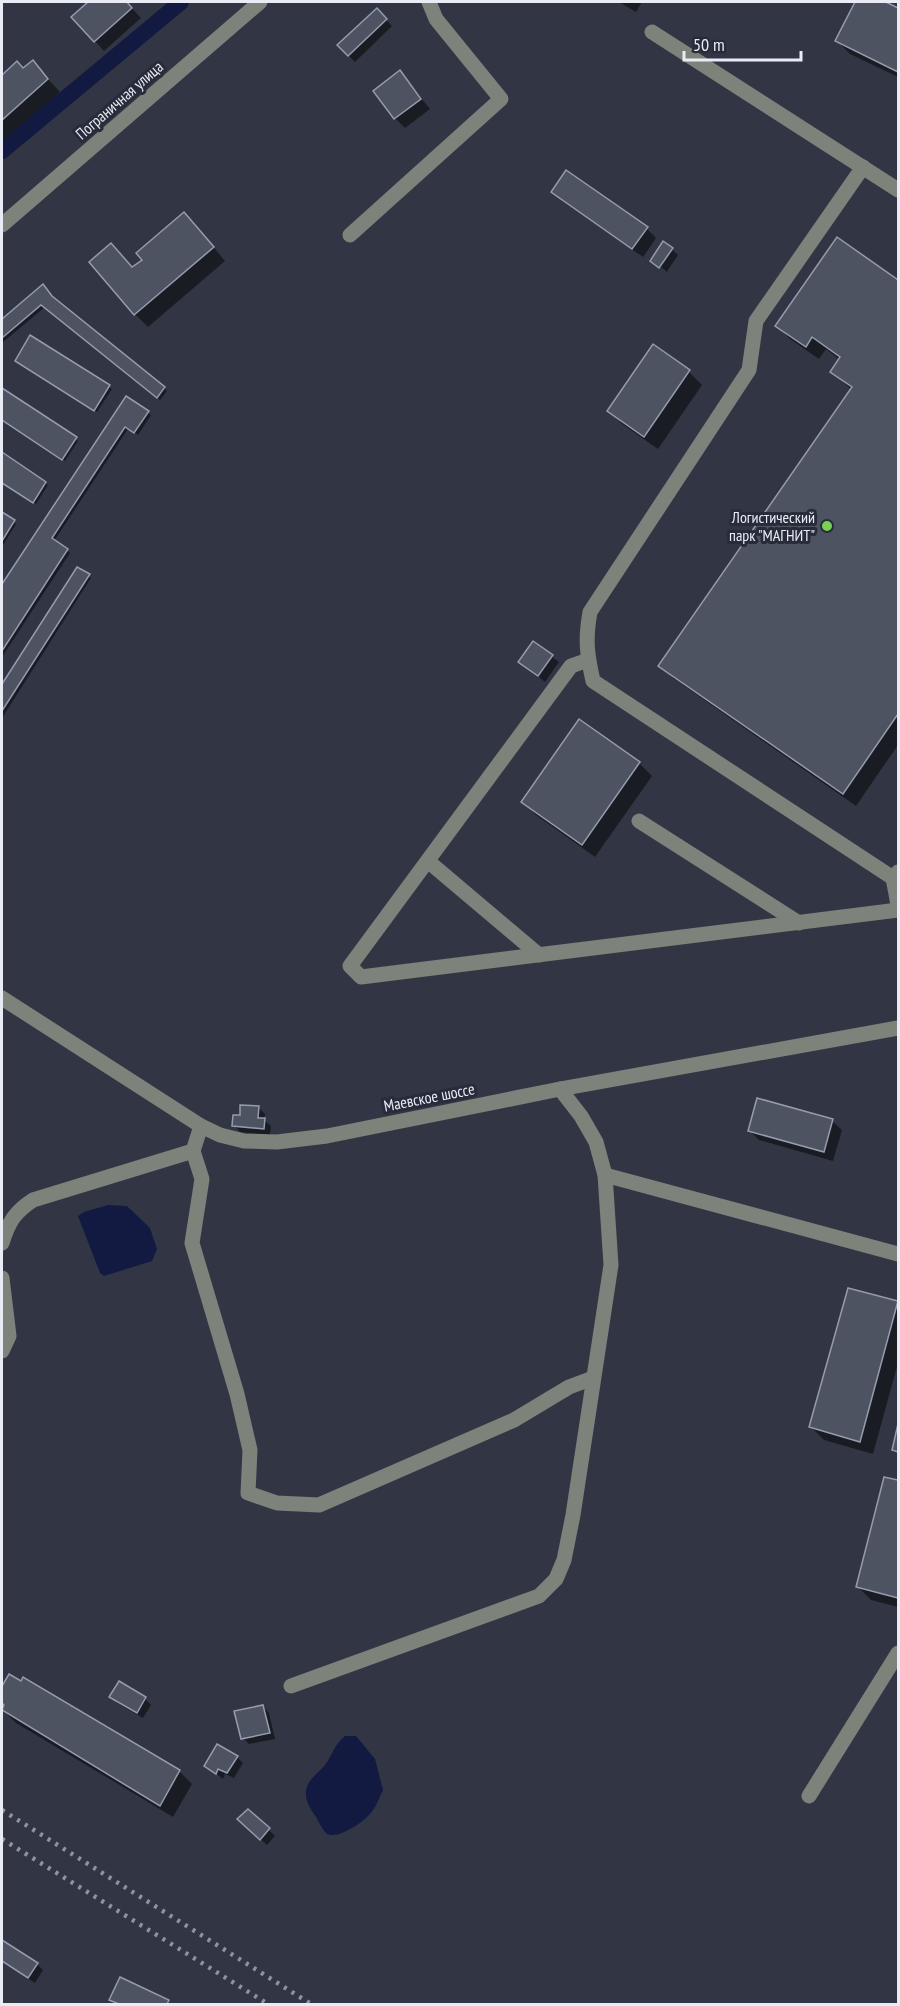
<svg xmlns="http://www.w3.org/2000/svg" width="900" height="2006" viewBox="0 0 900 2006" font-family="'PT Sans Narrow',sans-serif">
<style>
.water{fill:#121a41}
.shadow{fill:#0007}
.lines{fill:none;stroke-linecap:round;stroke-linejoin:round}
.canal{stroke:#121a41;stroke-width:16}
.building{fill:#4e5362;stroke:#969cad;stroke-width:1.5}
.minor{stroke:#7d827b;stroke-width:15}
.rail{stroke:#90939f;stroke-width:4.5;stroke-dasharray:3 6;stroke-linecap:butt}
.poi-dot{fill:#7bd155;stroke:#282c3a;stroke-width:2}
.labels{text-anchor:middle;stroke-width:6;stroke-linejoin:round;paint-order:stroke}
.street-label{font-size:16px;fill:#e9ecf5;stroke:#282c3a}
.poi-label{font-size:16px;fill:#e9ecf5;stroke:#282c3a;text-anchor:end}
</style>
<rect width="100%" height="100%" fill="#323644"/>
<g class="water">
<path d="M108,1205L127,1206L150,1228L157,1249L152,1261L104,1276L100,1273L78,1216L84,1212Z"/>
<path d="M345,1736H356L375,1759L383,1790C379,1798 376,1808 370,1814C362,1823 336,1841 326,1833C322,1829 319,1822 316,1817C311,1810 305,1801 306,1792C307,1778 320,1773 327,1762C335,1750 333,1747 345,1736Z"/>
</g>
<g class="shadow">
<path d="M90,2H126L141,18L104,51L73,17Z"/>
<path d="M619,2H642L636,12Z"/>
<path d="M856,2H883L898,9V77L850,54L837,41Z"/>
<path d="M377,10L392,26L355,62L339,46Z"/>
<path d="M32,62L60,92L2,145V77L17,63L23,70Z"/>
<path d="M400,72L430,109L405,128L395,118Z"/>
<path d="M553,192L647,229L656,238L643,257L562,201Z"/>
<path d="M197,227L225,261L148,327L135,314L111,245L133,268Z"/>
<path d="M837,239L898,282V745L856,806L673,678L660,665L852,390L832,372L840,360L826,349L819,359L790,339L777,326Z"/>
<path d="M672,249L678,255L666,273V271L656,263Z"/>
<path d="M43,286L53,298L164,388L167,391L160,400L45,307L2,343V321Z"/>
<path d="M31,337L112,389L97,412L16,361Z"/>
<path d="M653,347L689,372L702,385L658,449L622,424L609,411Z"/>
<path d="M2,390L78,441L65,461L2,420Z"/>
<path d="M126,398L151,415L138,435L128,429L54,541L70,553L2,657V587Z"/>
<path d="M2,454L48,485L36,504L2,482Z"/>
<path d="M2,514L16,524L2,547Z"/>
<path d="M78,569L91,578L2,718V687Z"/>
<path d="M533,643L559,662L545,682L520,662Z"/>
<path d="M639,763L652,776L595,857L536,815L523,802Z"/>
<path d="M258,1107L265,1114L264,1120L271,1126L270,1135L240,1132L234,1125L241,1117Z"/>
<path d="M832,1121L842,1130L833,1161L759,1140L749,1130Z"/>
<path d="M849,1290L898,1303V1363L873,1454L824,1440L811,1427Z"/>
<path d="M885,1478L898,1482V1607L871,1600L858,1587Z"/>
<path d="M10,1676L179,1771L192,1784L173,1817L16,1723L3,1710L4,1708L2,1705V1689Z"/>
<path d="M111,1697L145,1699L151,1705L143,1718L117,1703Z"/>
<path d="M263,1706L269,1713L275,1739L249,1744L243,1738Z"/>
<path d="M218,1746L237,1757L243,1763L234,1778L225,1774L223,1779L206,1766Z"/>
<path d="M245,1825L269,1830L275,1836L267,1845Z"/>
<path d="M2,1942L37,1964L43,1970L35,1983L2,1962Z"/>
<path d="M121,1979L168,2002L171,2004H116L111,1999Z"/>
</g>
<g class="lines">
<path class="canal" d="M2,151L181,2"/>
</g>
<g class="building">
<path d="M88,2H127L132,8L94,42L71,17Z"/>
<path d="M855,2H886L898,8V72L835,41Z"/>
<path d="M377,8L387,19L348,56L337,45Z"/>
<path d="M33,60L48,79L2,120V75L17,61L23,68Z"/>
<path d="M400,70L421,99L394,119L373,91Z"/>
<path d="M566,170L648,227L632,249L551,192Z"/>
<path d="M184,212L214,247L134,315L89,262L111,243L132,267L142,260L136,253Z"/>
<path d="M837,237L898,280V714L843,794L658,666L852,387L830,372L840,357L812,337L806,347L775,326Z"/>
<path d="M663,241L673,248L659,268L650,261Z"/>
<path d="M43,284L52,296L165,387L157,398L41,305L2,338V319Z"/>
<path d="M30,335L110,385L94,411L15,361Z"/>
<path d="M653,344L690,370L644,437L607,411Z"/>
<path d="M2,388L77,437L62,460L2,420Z"/>
<path d="M126,396L149,411L134,433L125,427L52,538L68,549L2,651V584Z"/>
<path d="M2,452L46,482L33,503L2,483Z"/>
<path d="M2,512L15,520L2,541Z"/>
<path d="M77,567L90,574L2,711V684Z"/>
<path d="M533,641L553,655L538,676L518,662Z"/>
<path d="M579,719L640,762L582,845L521,802Z"/>
<path d="M757,1098L833,1119L824,1152L748,1131Z"/>
<path d="M240,1105L259,1106L258,1118H265L264,1129L232,1126L233,1115H240Z"/>
<path d="M848,1288L898,1301L860,1442L809,1427Z"/>
<path d="M898,1424V1452L892,1450Z"/>
<path d="M884,1477L898,1480V1598L856,1587Z"/>
<path d="M9,1674L21,1681L23,1677L180,1770L160,1806L2,1710L4,1705L2,1703V1686Z"/>
<path d="M119,1681L146,1697L137,1713L109,1697Z"/>
<path d="M263,1705L270,1733L241,1739L234,1711Z"/>
<path d="M217,1744L238,1756L227,1773L218,1769L216,1774L204,1766Z"/>
<path d="M248,1809L270,1828L260,1840L237,1819Z"/>
<path d="M2,1940L38,1963L28,1978L2,1961Z"/>
<path d="M120,1977L169,2000L167,2004H119L109,2000Z"/>
</g>
<g class="lines">
<g class="minor">
<path d="M652,32L898,190"/>
<path d="M863,167L756,321L749,370L590,612C585,640 587,654 593,681L893,878L898,872"/>
<path d="M2,225L260,2"/>
<path d="M350,235L501,99L436,19L429,2"/>
<path d="M588,660L571,666L350,966L361,977L898,910"/>
<path d="M639,821L799,923"/>
<path d="M429,862L539,955"/>
<path d="M893,878L898,905"/>
<path d="M2,998L201,1126L220,1135L244,1141L277,1142L327,1136L560,1089L898,1028"/>
<path d="M193,1151L202,1179L192,1243L237,1394L250,1450L248,1493L277,1503L319,1505L514,1420L569,1387L593,1378"/>
<path d="M605,1175L898,1254"/>
<path d="M2,1243C9,1221 15,1212 33,1200L193,1151L201,1126"/>
<path d="M2,1278L9,1336L2,1351"/>
<path d="M291,1686L539,1596L556,1579L564,1560L573,1515L611,1265L605,1175L596,1142L581,1116L560,1089"/>
<path d="M809,1796L898,1653"/>
</g>
<g class="rail">
<path d="M2,1810L311,2004"/>
<path d="M2,1839L268,2004"/>
</g>
</g>
<circle class="poi-dot" cx="827" cy="526" r="6"/>
<g class="labels">
<g class="street-label">
<text transform="translate(119 100) rotate(-41)" y="6">Пограничная улица</text>
<text transform="translate(429 1097) rotate(-11)" y="6">Маевское шоссе</text>
</g>
<g class="poi-label">
<text x="815" y="523">Логистический<tspan x="815" dy="18">парк "МАГНИТ"</tspan></text>
</g>
</g>
<rect width="900" height="2006" fill="none" stroke="#e9ecf5" stroke-width="6"/>
<path d="M684 51v9h117v-9" fill="none" stroke="#e9ecf5" stroke-width="3"/>
<text x="693" y="51" font-size="18" fill="#e9ecf5" stroke="#282c3a" stroke-width="4.5" paint-order="stroke">50 m</text>
</svg>
